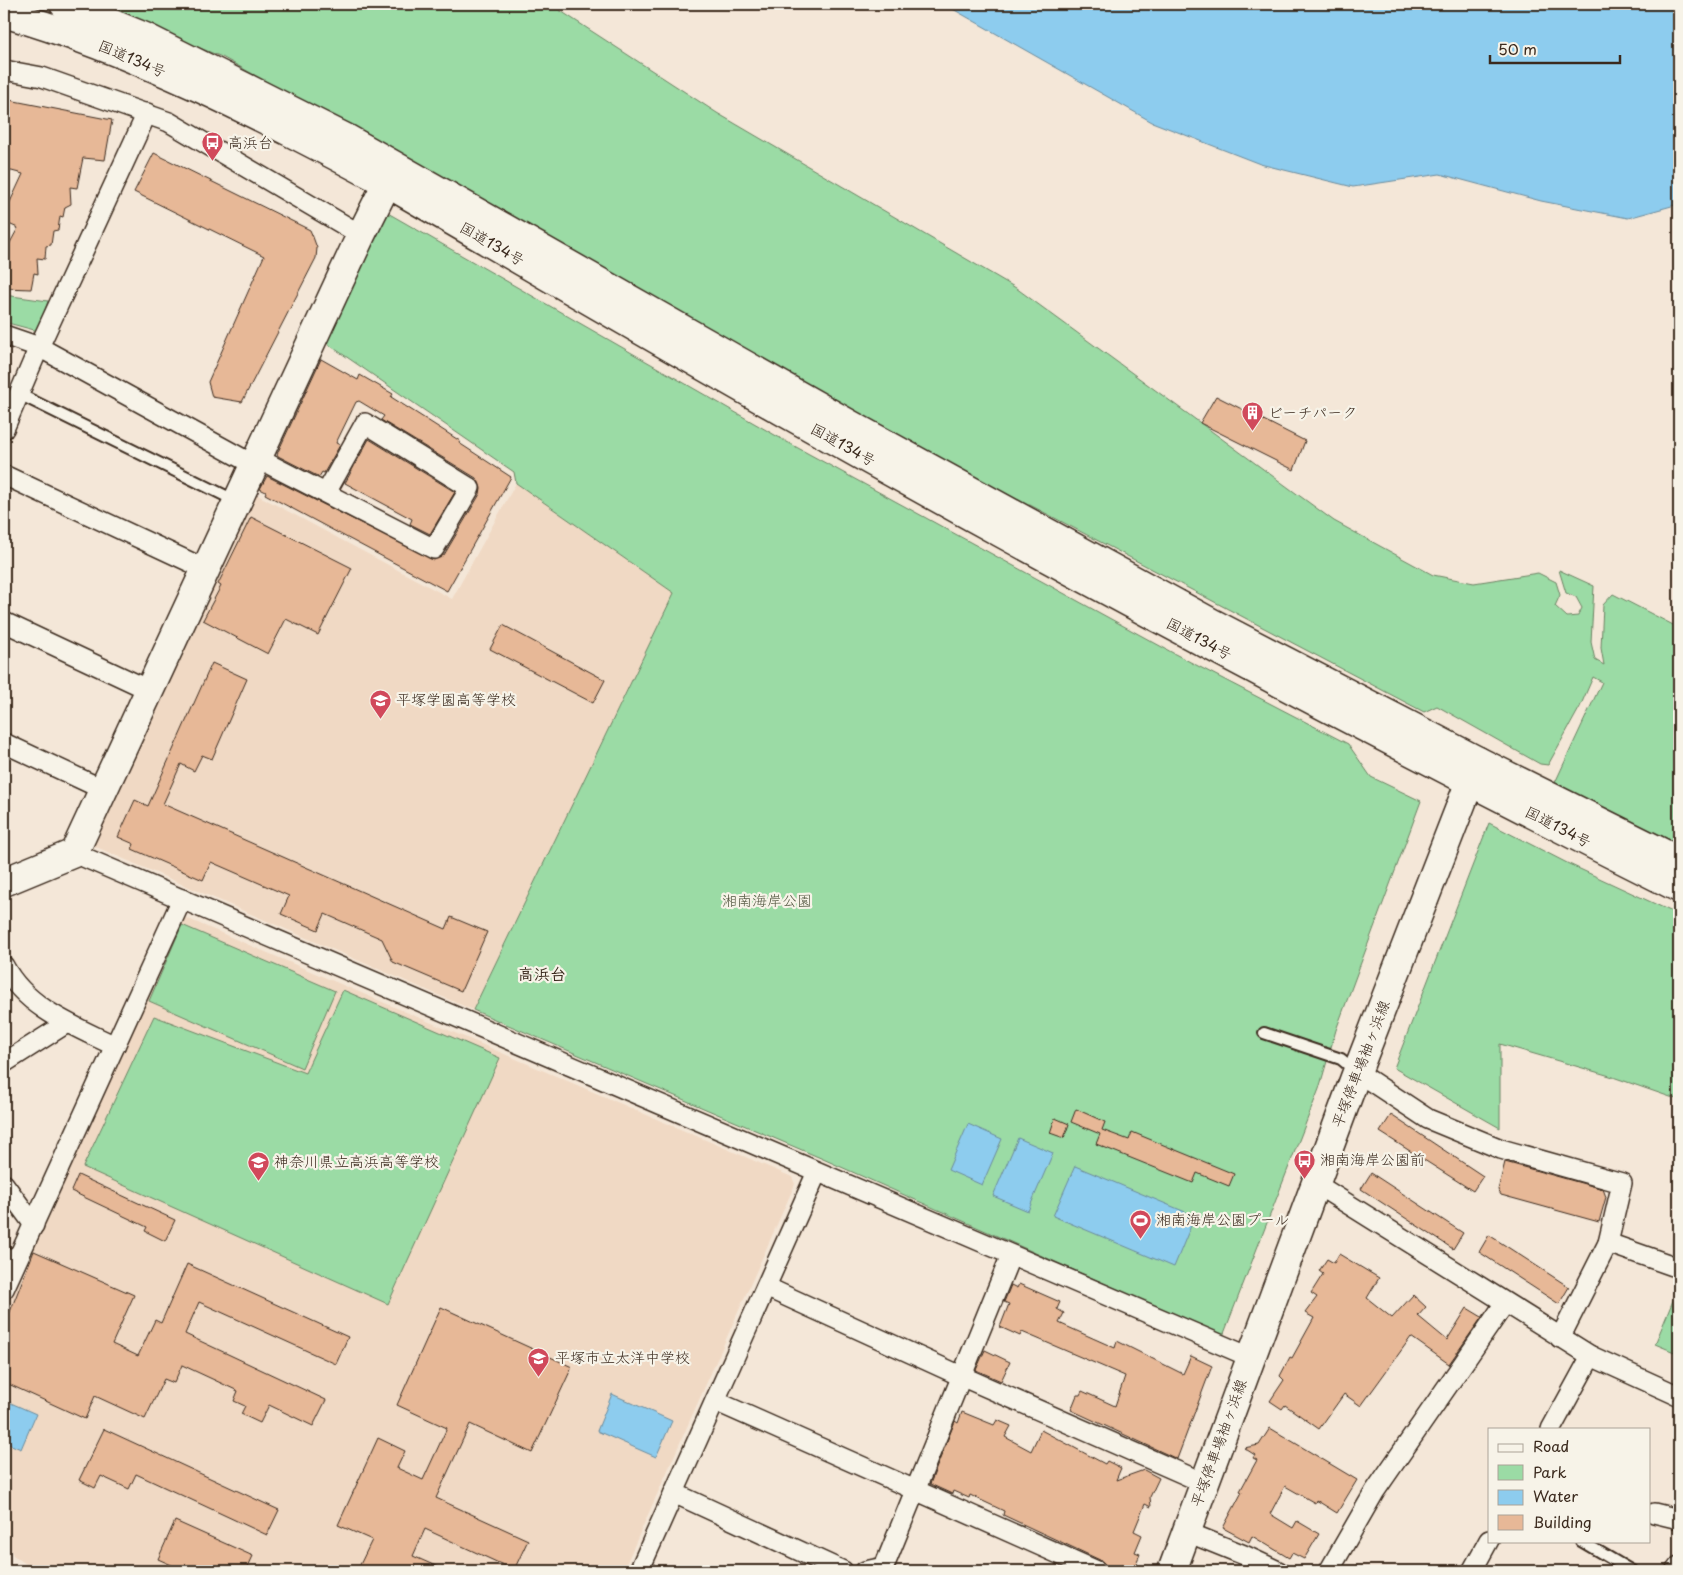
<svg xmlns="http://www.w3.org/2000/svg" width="1683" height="1575" viewBox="0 0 1683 1575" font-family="'Playpen Sans','Klee One',sans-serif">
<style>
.built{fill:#f0d9c4}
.green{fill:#9bdba5;stroke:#6b8262}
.water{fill:#8dccee;stroke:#6c8b9b}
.building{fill:#e7b897;stroke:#3b2a1e}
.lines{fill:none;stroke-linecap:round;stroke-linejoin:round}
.lane-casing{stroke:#3b2a1e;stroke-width:14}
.street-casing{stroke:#3b2a1e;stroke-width:22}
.secondary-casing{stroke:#3b2a1e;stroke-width:31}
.highway-casing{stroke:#3b2a1e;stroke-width:31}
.lane{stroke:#f7f3e8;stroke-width:10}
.street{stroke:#f7f3e8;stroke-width:19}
.secondary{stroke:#f7f3e8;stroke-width:28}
.highway{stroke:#f7f3e8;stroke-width:28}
.labels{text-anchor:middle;stroke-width:4.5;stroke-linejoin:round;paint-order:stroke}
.street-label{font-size:15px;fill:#3b2a1e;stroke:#f7f3e8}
.poi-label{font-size:15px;fill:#3b2a1e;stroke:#f7f3e8;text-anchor:start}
.park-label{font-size:15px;fill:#535640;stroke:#f7f3e8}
.neighbourhood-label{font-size:16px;font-weight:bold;fill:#3b2a1e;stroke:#f7f3e8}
</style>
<rect width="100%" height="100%" fill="#f4e7d8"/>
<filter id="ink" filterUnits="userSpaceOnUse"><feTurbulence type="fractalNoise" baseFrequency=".02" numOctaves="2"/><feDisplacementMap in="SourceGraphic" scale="10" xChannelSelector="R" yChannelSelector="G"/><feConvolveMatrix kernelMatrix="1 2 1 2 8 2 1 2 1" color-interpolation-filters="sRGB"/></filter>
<g filter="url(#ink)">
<g class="built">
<path d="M516,483L674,593L473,1010L94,846L93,838L250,491L452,599Z"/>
<path d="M186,918L792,1177L795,1184L623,1571H116L85,1566L26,1564L13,1555L4,1535V1306L178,921Z"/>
</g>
<g class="green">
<path d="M92,4H550L717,113L1016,288L1334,521L1433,575L1474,583L1538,573L1556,582L1560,595L1555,606L1567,617L1578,616L1582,608L1576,597L1566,593L1559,570L1594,586L1591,642L1595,660L1604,665L1601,648L1603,605L1613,594L1679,628V848L1553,787L1602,682L1593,677L1580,707L1548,765L1540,764L1437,706L1424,712L1030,505L1007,510L482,201L222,57Z"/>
<path d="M386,212L787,442L1173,653L1348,744L1371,777L1421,801L1336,1030L1319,1089L1223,1336L823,1159L473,1010L674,593L516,483L514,472L322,340Z"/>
<path d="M4,295L48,301L38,331L4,322Z"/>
<path d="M1489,823L1569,864L1679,915V1100L1610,1076L1500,1044V1128L1394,1068Z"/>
<path d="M182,925L335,991L302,1068L149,1001Z"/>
<path d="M343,990L500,1058L388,1304L83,1167L154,1016L305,1073Z"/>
<path d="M1679,1286V1354L1655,1344Z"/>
</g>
<g class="water">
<path d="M944,4H1679V204L1628,218L1541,201L1440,174L1353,187L1260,164L1152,122Z"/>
<path d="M968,1124L1002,1139L982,1185L948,1170Z"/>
<path d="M1018,1138L1053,1153L1028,1211L993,1196Z"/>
<path d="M1075,1166L1195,1216L1174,1267L1053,1216Z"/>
<path d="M612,1394L672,1421L656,1457L597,1431Z"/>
<path d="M4,1400L36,1414L21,1449L4,1442Z"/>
</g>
<g class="building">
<path d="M4,99L112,120L105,160L83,158L77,188L70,187L71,204L65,207L63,217L60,216L58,230L53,231L51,245L46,246L45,259L37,258L38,274L34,273L31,289L4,288V254L18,228L4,222V215L23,174L4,169Z"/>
<path d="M154,153L310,230L313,237L317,248L316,258L242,402L212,397L208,382L264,256L134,192Z"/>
<path d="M321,359L358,380L360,375L393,394L391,397L460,441L459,443L511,477L447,591L265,494L266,492L260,489L267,476L434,560L444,555L480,494L481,488L476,478L381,420L384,416L359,401L356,402L336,443L340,445L324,473L322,472L319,477L278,456L277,454Z"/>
<path d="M1216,396L1305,441L1294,470L1200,423Z"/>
<path d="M369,439L455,492L430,534L410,524L412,519L345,483Z"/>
<path d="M251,517L352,568L318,635L286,619L268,654L203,620L221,586L218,584Z"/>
<path d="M503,625L605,680L593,703L490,649Z"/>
<path d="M212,663L247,679L212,759L202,755L194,771L181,764L163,804L446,929L451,917L487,932L461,991L393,962L382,939L325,914L318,930L281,914L289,896L211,862L203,880L132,849L134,844L118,837L135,800L148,806Z"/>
<path d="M1076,1109L1105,1122L1102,1130L1129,1140L1132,1132L1234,1174L1229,1186L1197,1173L1193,1183L1096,1144L1100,1134L1071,1122Z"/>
<path d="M1391,1115L1483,1176L1473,1191L1380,1132Z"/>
<path d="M1055,1118L1069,1124L1064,1138L1050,1133Z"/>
<path d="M1505,1162L1603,1189L1606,1197L1599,1222L1501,1195L1498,1190Z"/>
<path d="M1371,1173L1463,1233L1453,1249L1361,1189Z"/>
<path d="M78,1175L175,1220L165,1241L145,1231L147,1227L71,1191Z"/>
<path d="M1489,1235L1569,1287L1559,1304L1479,1252Z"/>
<path d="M34,1251L134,1295L112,1344L138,1356L155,1320L161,1323L187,1264L348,1337L336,1364L199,1302L185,1334L326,1400L313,1426L269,1405L260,1423L241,1414L245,1406L234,1401L238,1391L182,1365L174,1383L164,1379L145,1419L95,1396L85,1419L4,1382V1327Z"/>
<path d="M1339,1254L1379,1278L1367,1298L1392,1318L1413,1295L1426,1307L1418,1316L1447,1340L1467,1308L1482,1317L1449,1364L1411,1337L1361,1406L1344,1394L1319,1429L1285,1405L1282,1409L1270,1401L1284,1380L1280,1376L1290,1357L1292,1358L1314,1318L1305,1313L1317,1297L1311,1293L1323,1274L1319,1271L1327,1259L1334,1263Z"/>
<path d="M1019,1284L1060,1302L1057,1309L1064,1313L1059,1323L1115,1348L1117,1341L1183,1374L1191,1356L1212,1366L1177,1459L1071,1410L1077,1395H1080L1082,1391L1115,1406L1125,1376L1022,1332L1020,1336L1000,1327L1009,1304L1004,1302L1011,1285L1017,1288Z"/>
<path d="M441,1307L572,1367L532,1453L470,1424L436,1498L528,1540L514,1570L425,1529L413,1556L447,1571H357L372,1540L338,1525L378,1438L405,1451L397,1468L423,1480L447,1428L397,1405Z"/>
<path d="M985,1350L1010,1362L1001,1381L976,1370Z"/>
<path d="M962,1412L994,1425L997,1420L1011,1426L1005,1437L1031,1451L1041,1430L1105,1464L1107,1461L1121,1468L1116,1480L1144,1470L1159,1478L1150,1497L1151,1507L1145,1504L1134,1531L1142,1535L1135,1552L1140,1554L1133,1571H1117L1107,1567L1102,1561L1003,1515L1004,1511L970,1495L969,1498L953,1491L952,1494L930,1484L955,1421L958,1423Z"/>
<path d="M1270,1428L1357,1480L1337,1513L1316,1500L1315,1503L1285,1486L1270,1514L1293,1528L1297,1521L1319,1534L1304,1559L1292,1553L1289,1558L1252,1536L1249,1542L1223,1528L1242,1492L1240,1491L1257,1460L1253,1458L1255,1455L1244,1448L1259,1445Z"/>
<path d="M104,1429L279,1510L267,1535L136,1474L129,1489L101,1476L95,1488L79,1480Z"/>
<path d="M175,1521L253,1556L246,1571H185L158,1559Z"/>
</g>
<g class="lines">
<defs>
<g id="lane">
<path d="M19,394L236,501"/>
<path d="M1264,1033L1341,1059L1357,1072"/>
<path d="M4,1258L20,1249"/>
<path d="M1581,1541L1632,1571"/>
</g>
<g id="street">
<path d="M4,70L42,77L169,122L361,235"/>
<path d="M4,335L39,347L254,465"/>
<path d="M4,429L39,347L147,113"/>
<path d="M257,458L434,549L470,488L365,423L326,493"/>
<path d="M4,475L205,569"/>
<path d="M4,622L149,690"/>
<path d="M4,743L102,789"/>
<path d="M74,853L1250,1357"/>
<path d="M4,966C26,1008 74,1026 115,1046"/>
<path d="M4,1063L67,1023"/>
<path d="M1357,1072L1428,1119L1501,1149L1622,1183L1608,1243L1560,1338"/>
<path d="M4,1184L34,1225"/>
<path d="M1316,1184L1591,1356L1679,1396"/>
<path d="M1608,1243L1679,1268"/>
<path d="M766,1287L961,1376L1204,1483"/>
<path d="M4,1289L182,899"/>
<path d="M715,1401L1097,1571"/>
<path d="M1551,1429L1591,1356"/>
<path d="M674,1493L843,1571"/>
<path d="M1654,1513L1679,1519"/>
<path d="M1187,1532L1244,1555L1278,1571"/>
<path d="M639,1571L817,1172"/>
<path d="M865,1571L884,1567L1011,1255"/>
<path d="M1329,1571L1375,1491L1505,1303"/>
<path d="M1472,1571L1489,1540"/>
<path d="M1675,1571L1679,1566"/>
</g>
<g id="secondary">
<path d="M4,882L74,853L361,235L387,183"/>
<path d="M1172,1571L1357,1072L1478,761"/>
</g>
<g id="highway">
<path d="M64,4L145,37L346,138L851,425L1214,624L1478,761L1679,861"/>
<path d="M4,13C138,52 264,117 387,183C522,261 656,340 791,416C1083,581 1380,738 1679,888"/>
</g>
</defs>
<use href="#lane" class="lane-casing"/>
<use href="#street" class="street-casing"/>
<use href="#secondary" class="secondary-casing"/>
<use href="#highway" class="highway-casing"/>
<use href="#lane" class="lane"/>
<use href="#street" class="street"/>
<use href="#secondary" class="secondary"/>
<use href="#highway" class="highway"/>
</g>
</g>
<defs>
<symbol id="bus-pin" viewBox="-11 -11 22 30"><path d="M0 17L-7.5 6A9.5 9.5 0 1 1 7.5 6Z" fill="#d1495b" stroke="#f7f3e8"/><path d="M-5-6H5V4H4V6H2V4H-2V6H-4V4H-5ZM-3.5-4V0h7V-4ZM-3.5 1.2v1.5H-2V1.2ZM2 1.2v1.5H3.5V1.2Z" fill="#fff"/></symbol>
<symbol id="building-pin" viewBox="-11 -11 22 30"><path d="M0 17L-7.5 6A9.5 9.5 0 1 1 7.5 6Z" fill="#d1495b" stroke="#f7f3e8"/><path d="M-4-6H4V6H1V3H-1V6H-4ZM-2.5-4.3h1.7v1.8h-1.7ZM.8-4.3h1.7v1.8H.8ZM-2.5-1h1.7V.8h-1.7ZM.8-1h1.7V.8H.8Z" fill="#fff"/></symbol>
<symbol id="school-pin" viewBox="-11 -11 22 30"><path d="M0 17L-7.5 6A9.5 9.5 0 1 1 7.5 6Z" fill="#d1495b" stroke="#f7f3e8"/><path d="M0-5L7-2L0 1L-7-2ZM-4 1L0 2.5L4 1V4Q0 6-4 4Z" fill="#fff"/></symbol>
<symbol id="stadium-pin" viewBox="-11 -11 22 30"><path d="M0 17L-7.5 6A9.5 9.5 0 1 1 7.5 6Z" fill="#d1495b" stroke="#f7f3e8"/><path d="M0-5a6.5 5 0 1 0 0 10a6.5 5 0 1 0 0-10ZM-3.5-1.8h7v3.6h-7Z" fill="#fff"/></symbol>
</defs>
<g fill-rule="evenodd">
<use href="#bus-pin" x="200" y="130" width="25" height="34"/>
<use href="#building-pin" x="1240" y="400" width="25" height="34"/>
<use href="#school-pin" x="368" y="688" width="25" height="34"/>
<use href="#bus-pin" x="1292" y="1148" width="25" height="34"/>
<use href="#school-pin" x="246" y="1150" width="25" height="34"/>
<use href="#stadium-pin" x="1128" y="1208" width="25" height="34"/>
<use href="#school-pin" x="526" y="1346" width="25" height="34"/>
</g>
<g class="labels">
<g class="street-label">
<text transform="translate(132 59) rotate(23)" y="5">国道134号</text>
<text transform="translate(492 244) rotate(30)" y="5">国道134号</text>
<text transform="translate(843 445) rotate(29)" y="5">国道134号</text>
<text transform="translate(1199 639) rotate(28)" y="5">国道134号</text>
<text transform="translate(1558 827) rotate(27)" y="5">国道134号</text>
<text transform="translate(1361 1064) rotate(-69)" y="5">平塚停車場袖ヶ浜線</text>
<text transform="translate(1219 1443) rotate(-70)" y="5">平塚停車場袖ヶ浜線</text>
</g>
<g class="poi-label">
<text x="228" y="148">高浜台</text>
<text x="1268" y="418">ビーチパーク</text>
<text x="396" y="705">平塚学園高等学校</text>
<text x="1320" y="1165">湘南海岸公園前</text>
<text x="274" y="1167">神奈川県立高浜高等学校</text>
<text x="1156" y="1225">湘南海岸公園プール</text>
<text x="555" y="1363">平塚市立太洋中学校</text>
</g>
<g class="park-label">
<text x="767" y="906">湘南海岸公園</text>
</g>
<g class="neighbourhood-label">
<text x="542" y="980">高浜台</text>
</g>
</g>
<rect width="1683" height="1575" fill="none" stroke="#f7f3e8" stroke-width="20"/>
<rect x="10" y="10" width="1663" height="1555" fill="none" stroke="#3b2a1e" stroke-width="2" filter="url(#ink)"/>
<rect x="1488" y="1428" width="162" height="115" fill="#f7f3e8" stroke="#aca397"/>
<rect x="1498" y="1444" width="25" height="8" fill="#f7f3e8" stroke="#aca397"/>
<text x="1533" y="1452" font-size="15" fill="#3b2a1e">Road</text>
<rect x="1498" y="1465" width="25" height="15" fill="#9bdba5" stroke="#aca397"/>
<text x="1533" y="1478" font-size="15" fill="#3b2a1e">Park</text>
<rect x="1498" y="1490" width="25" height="15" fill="#8dccee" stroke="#aca397"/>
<text x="1533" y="1502" font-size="15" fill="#3b2a1e">Water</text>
<rect x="1498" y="1515" width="25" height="15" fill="#e7b897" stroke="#aca397"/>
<text x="1533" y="1528" font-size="15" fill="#3b2a1e">Building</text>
<path d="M1490 55v8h130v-8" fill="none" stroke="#3b2a1e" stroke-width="2.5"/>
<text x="1498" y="55" font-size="15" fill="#3b2a1e" stroke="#f7f3e8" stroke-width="4" paint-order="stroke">50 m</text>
</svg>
